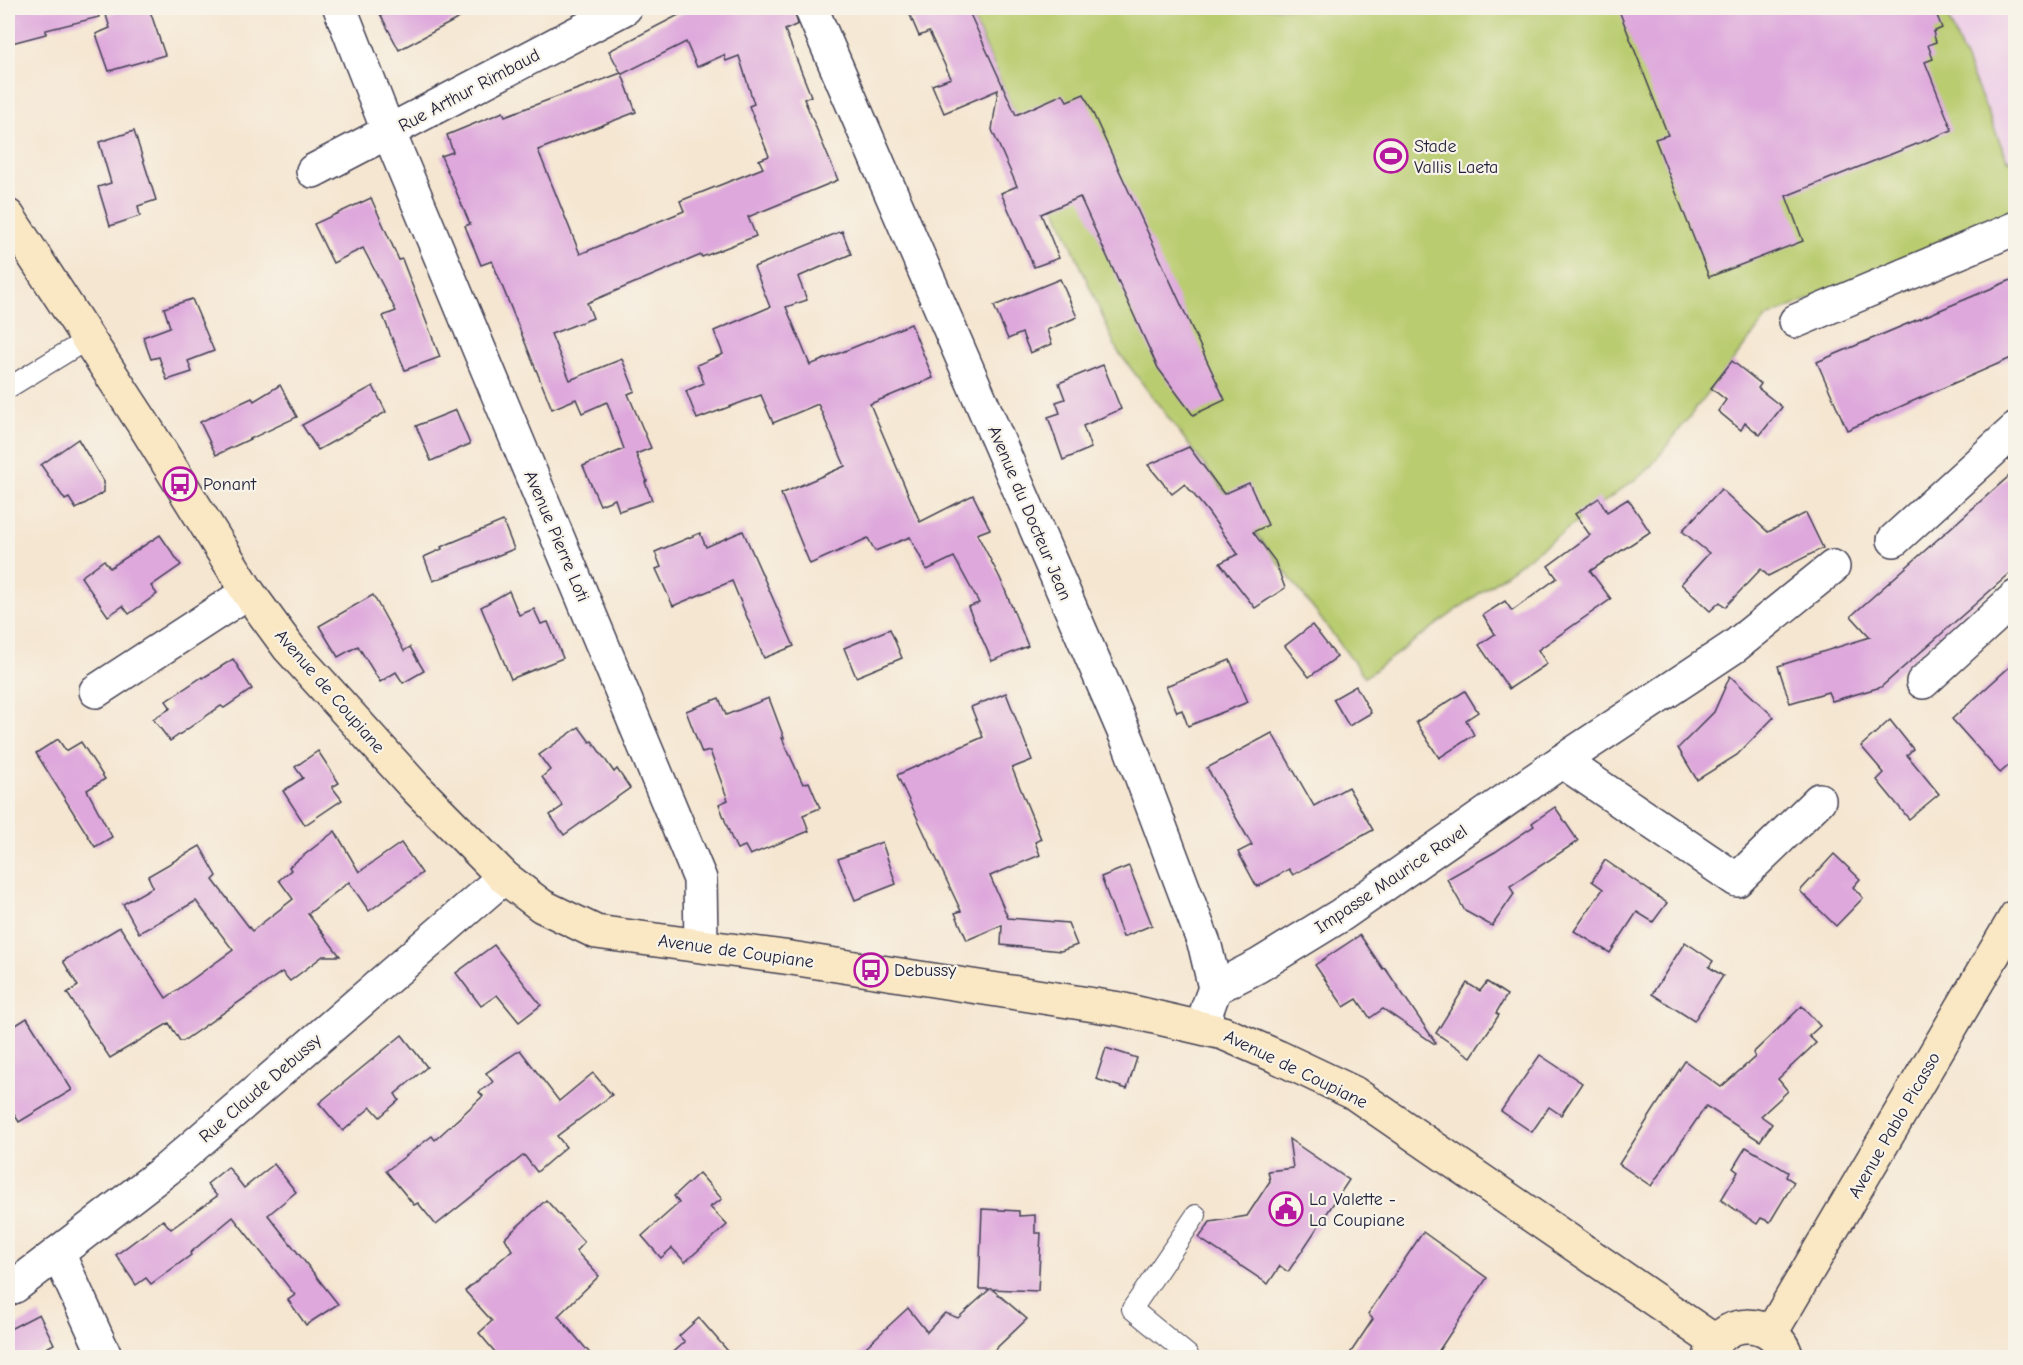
<svg xmlns="http://www.w3.org/2000/svg" width="2023" height="1365" viewBox="0 0 2023 1365" font-family="'Comic Neue',sans-serif">
<style>
.built{fill:#eed0e7}
.green{fill:#b9cc70;stroke:#6e7756;stroke-width:1.5}
.building{fill:#dea8dc;fill-rule:evenodd}
.lines{fill:none;stroke-linecap:round;stroke-linejoin:round}
.service-casing{stroke:#423f52;stroke-width:22}
.minor-casing{stroke:#423f52;stroke-width:36}
.secondary-casing{stroke:#423f52;stroke-width:36}
.service{stroke:#fff;stroke-width:20}
.minor{stroke:#fff;stroke-width:33}
.secondary{stroke:#fae7c3;stroke-width:33}
.labels{text-anchor:middle;stroke-width:4.5;stroke-linejoin:round;paint-order:stroke}
.street-label{font-size:18px;fill:#22223b;stroke:#f7f3e8}
.poi-label{font-size:18px;fill:#22223b;stroke:#f7f3e8;text-anchor:start}
</style>
<rect width="100%" height="100%" fill="#f7f3e8"/>
<filter id="ink" filterUnits="userSpaceOnUse"><feTurbulence type="fractalNoise" baseFrequency=".0167" numOctaves="2"/><feDisplacementMap in="SourceGraphic" scale="12" xChannelSelector="R" yChannelSelector="G"/><feConvolveMatrix kernelMatrix="1 2 1 2 8 2 1 2 1" color-interpolation-filters="sRGB"/></filter>
<filter id="wash" filterUnits="userSpaceOnUse"><feTurbulence type="fractalNoise" baseFrequency=".008" numOctaves="4" result="noise"/><feDisplacementMap in="SourceGraphic" scale="24" xChannelSelector="R" yChannelSelector="G"/><feGaussianBlur stdDeviation="1.35" result="paint"/><feColorMatrix in="noise" values="0 0 0 0 0 0 0 0 0 0 0 0 0 0 0 0 0 1.4 0 .05"/><feComposite in="paint" operator="in"/></filter>
<g filter="url(#wash)">
<rect width="100%" height="100%" fill="#f5e6d1"/>
<path class="built" d="M1944,8H2015V164L2008,159Z"/>
<path class="green" d="M969,8H1944L2007,159L2015,164V212L1767,317L1648,470L1365,677L1117,350Z"/>
<g id="blocks">
<g class="building">
<path d="M8,8H98L99,17L46,30V34L8,44Z"/>
<path d="M129,8H149L165,55L109,71L96,34L110,28L106,15Z"/>
<path d="M377,8H478L399,50Z"/>
<path d="M692,8H793L798,24L785,30L811,96L804,99L838,180L748,217L756,236L702,257L701,255L587,303L593,318L551,334L570,380L622,359L635,391L628,394L651,448L636,454L647,481L645,482L652,500L619,511L615,499L600,505L583,466L624,449L607,402L582,413L576,399L552,409L492,261L481,265L465,226L470,224L441,156L453,152L447,135L503,112L505,116L621,73L609,51ZM686,42L697,67L724,55L726,61L739,56L754,104L749,106L769,156L759,160L763,168L680,201L684,211L580,254L538,150L636,112L622,74Z"/>
<path d="M907,8H986L970,14L1016,115L1063,94L1067,101L1084,94L1225,400L1193,415L1158,368L1080,197L1041,214L1059,258L1034,267L1001,193L1017,186L992,130L998,90L944,113L932,85L951,78L929,32L919,36Z"/>
<path d="M1618,8H1934L1942,28L1933,32L1936,42L1928,45L1933,59L1925,62L1952,130L1786,196L1803,241L1709,277L1655,139L1668,135Z"/>
<path d="M134,131L156,200L138,206L140,216L110,226L98,187L111,183L99,142Z"/>
<path d="M371,198L399,260L402,259L440,357L405,370L383,316L396,311L363,248L333,263L314,224Z"/>
<path d="M842,231L851,254L798,277L807,300L786,307L810,365L911,324L933,378L870,404L920,522L973,495L990,529L977,534L1000,578L1028,646L992,661L968,607L979,603L954,557L927,570L910,537L875,551L868,538L810,564L781,494L845,466L818,404L773,423L761,395L697,419L686,391L704,383L697,365L723,354L714,331L770,307L754,267Z"/>
<path d="M2016,278V356L1847,430L1817,362Z"/>
<path d="M1060,279L1077,317L1047,330L1052,344L1030,353L1022,333L1008,339L994,306Z"/>
<path d="M192,299L214,351L188,361L192,372L167,380L159,357L151,359L143,337L170,327L164,308Z"/>
<path d="M1732,361L1761,384L1758,388L1782,407L1760,435L1745,423L1741,430L1718,411L1726,400L1711,388Z"/>
<path d="M1103,365L1121,409L1083,426L1091,448L1063,460L1048,417L1060,413L1056,402L1065,399L1059,383Z"/>
<path d="M280,385L297,417L216,455L200,422L252,398L254,401Z"/>
<path d="M373,386L386,412L318,450L302,425Z"/>
<path d="M456,410L470,444L431,461L416,426Z"/>
<path d="M78,439L104,482V492L76,509L69,498L65,500L41,465Z"/>
<path d="M1189,447L1224,494L1249,483L1268,525L1253,532L1275,561L1285,588L1255,608L1220,563L1238,554L1208,512L1185,484L1172,494L1148,465Z"/>
<path d="M2016,470V568L1881,687L1832,701L1828,692L1790,703L1778,666L1870,637L1851,616Z"/>
<path d="M1721,489L1768,532L1806,513L1823,548L1768,576L1761,569L1725,607L1720,602L1710,611L1681,584L1709,553L1682,531Z"/>
<path d="M1599,498L1607,512L1628,499L1650,532L1590,571L1611,599L1538,650L1547,664L1509,689L1479,645L1495,634L1483,615L1505,601L1512,611L1557,578L1548,566L1590,535L1575,514Z"/>
<path d="M503,521L514,549L433,581L424,557L442,549L441,547Z"/>
<path d="M743,531L794,646L764,658L732,581L673,606L656,569L661,567L655,552L700,533L706,547Z"/>
<path d="M160,535L181,565L151,586L157,594L129,614L123,606L108,616L81,577L104,560L110,568Z"/>
<path d="M509,591L519,615L534,609L541,624L548,622L563,658L511,679L481,607Z"/>
<path d="M373,595L404,651L410,647L424,671L403,683L396,672L380,682L358,646L338,657L319,626Z"/>
<path d="M1312,625L1337,657L1309,677L1285,646Z"/>
<path d="M890,629L902,658L856,677L844,648Z"/>
<path d="M233,659L252,689L224,708L221,706L170,741L153,719L171,708L166,701L202,677L203,678Z"/>
<path d="M1230,660L1248,702L1188,726L1182,710L1177,712L1166,686Z"/>
<path d="M2016,661V759L2000,773L1952,719Z"/>
<path d="M1730,676L1774,717L1737,755L1697,780L1678,748L1714,712Z"/>
<path d="M1356,686L1371,713L1349,726L1333,699Z"/>
<path d="M1465,691L1478,712L1466,720L1474,735L1439,758L1416,722Z"/>
<path d="M1006,693L1032,760L1012,768L1041,839L1035,842L1040,855L990,876L1008,918L1068,923L1077,945L1061,951L1001,945L1002,925L967,940L955,913L961,911L897,775L983,737L971,707Z"/>
<path d="M719,698L726,715L769,698L784,738H782L803,784L809,782L820,808L803,815L809,831L750,855L745,846L737,849L731,837L719,804L728,800L710,751L702,753L686,711Z"/>
<path d="M1890,720L1913,749L1907,755L1939,794L1909,819L1877,780L1884,773L1861,746Z"/>
<path d="M579,727L590,742L592,741L614,772L617,769L630,788L564,835L550,815L563,806L542,777L550,770L539,755Z"/>
<path d="M1272,733L1314,806L1348,787L1373,830L1293,875L1289,869L1257,887L1238,852L1252,845L1207,768Z"/>
<path d="M58,739L66,751L81,742L105,779L87,790L112,837L95,847L36,753Z"/>
<path d="M318,751L339,783L332,787L342,800L305,825L283,791L303,778L295,767Z"/>
<path d="M1555,807L1578,841L1510,886L1514,894L1492,926L1465,911L1447,879L1495,852L1534,826L1532,823Z"/>
<path d="M335,831L359,872L401,843L422,873L369,911L349,882L308,914L340,956H323L290,981L282,972L183,1041H180L169,1023L110,1058L67,993L78,986L63,961L120,927L166,998L233,950L196,901L139,933L123,904L153,887L148,876L200,846L217,876L213,880L252,931L293,899L279,880L291,870L289,867Z"/>
<path d="M882,842L896,884L855,900L838,859Z"/>
<path d="M1834,854L1860,879L1853,887L1863,898L1836,926L1800,891Z"/>
<path d="M1605,860L1667,903L1653,922L1637,912L1610,953L1574,931L1603,889L1592,881Z"/>
<path d="M1129,866L1152,925L1123,937L1101,877Z"/>
<path d="M1360,935L1383,969L1385,968L1436,1043L1435,1044L1383,1009L1370,1018L1357,999L1344,1007L1315,965Z"/>
<path d="M1685,942L1713,961L1709,967L1723,976L1694,1021L1652,994Z"/>
<path d="M494,945L541,1005L519,1022L497,995L481,1006L456,973Z"/>
<path d="M1487,982L1507,995L1496,1013L1499,1015L1471,1057L1436,1033L1467,983L1480,991Z"/>
<path d="M1802,1006L1820,1026L1809,1036L1816,1043L1778,1079L1788,1091L1761,1116L1772,1124L1760,1141L1706,1106L1651,1186L1619,1164L1685,1061L1721,1087L1755,1057L1753,1053Z"/>
<path d="M27,1018L72,1090L19,1122L8,1104V1030Z"/>
<path d="M402,1035L427,1067L395,1094L399,1100L380,1117L371,1107L343,1131L319,1103Z"/>
<path d="M1106,1048L1137,1058L1127,1089L1096,1079Z"/>
<path d="M520,1050L559,1101L593,1073L612,1095L557,1136L566,1147L537,1172L524,1155L436,1225L418,1203L414,1205L386,1171L432,1136L435,1140L483,1096L479,1092L493,1082L486,1073Z"/>
<path d="M1540,1055L1582,1083L1561,1115L1549,1107L1532,1132L1501,1111Z"/>
<path d="M1289,1139L1349,1180L1288,1272L1280,1266L1268,1284L1199,1238L1210,1222L1247,1216L1270,1181L1268,1171L1293,1168Z"/>
<path d="M1746,1147L1788,1172L1786,1177L1794,1182L1770,1222L1761,1218L1757,1224L1721,1200L1738,1172L1733,1168Z"/>
<path d="M274,1164L296,1192L268,1215L338,1304L306,1325L288,1300L295,1295L233,1217L190,1253L191,1255L151,1284L146,1278L136,1285L116,1255L163,1220L171,1229L217,1196L207,1184L228,1167L244,1188Z"/>
<path d="M699,1173L722,1199L710,1207L727,1225L685,1262L672,1248L661,1258L642,1236L679,1203L674,1196Z"/>
<path d="M546,1200L584,1242L576,1251L599,1276L558,1316L594,1358H500L479,1333L492,1321L465,1291L512,1250L505,1238Z"/>
<path d="M982,1209L1019,1211V1216L1035,1215V1233H1041L1038,1291L992,1289L1027,1319L986,1358H854L908,1308L927,1332L945,1313L958,1318L990,1289H979Z"/>
<path d="M1423,1232L1487,1278L1434,1358H1347L1373,1319L1368,1314Z"/>
<path d="M39,1314L54,1344L28,1358H8V1330Z"/>
<path d="M699,1318L734,1358H667L685,1342L679,1336Z"/>
</g>
</g>
</g>
<g filter="url(#ink)">
<use href="#blocks" fill-opacity="0" stroke="#423f52" stroke-width="1.5"/>
<g class="lines">
<defs>
<g id="service">
<path d="M8,388L88,339"/>
<path d="M1188,1358V1355L1132,1309L1196,1215"/>
</g>
<g id="minor">
<path d="M340,8L389,133L700,879L701,945"/>
<path d="M811,8L1128,741L1205,946L1215,988L1208,1007L1203,1027"/>
<path d="M313,171L625,8"/>
<path d="M1796,321L2016,228"/>
<path d="M1894,540L2016,429"/>
<path d="M1923,682L2016,597"/>
<path d="M96,691L248,592"/>
<path d="M1562,761L1737,880L1819,800"/>
<path d="M1215,988L1258,966L1341,915L1562,761L1735,646L1833,567"/>
<path d="M58,1253L106,1358"/>
<path d="M8,1289L15,1286L167,1169L504,877"/>
</g>
<g id="secondary">
<path d="M8,216L146,428L248,592L289,648L414,786L504,877L542,906L596,932L791,958L1120,1009L1223,1033L1278,1057L1354,1093L1716,1342"/>
<path d="M1771,1333L2016,916"/>
<path d="M1710,1358C1717,1316 1776,1315 1787,1358"/>
</g>
</defs>
<use href="#service" class="service-casing"/>
<use href="#minor" class="minor-casing"/>
<use href="#secondary" class="secondary-casing"/>
<use href="#service" class="service"/>
<use href="#minor" class="minor"/>
<use href="#secondary" class="secondary"/>
</g>
</g>
<defs>
<symbol id="stadium-ring" viewBox="-11 -11 22 22"><circle r="9.5" fill="#f7f3e8" stroke="#b5179e" stroke-width="1.5"/><path d="M0-5a6.5 5 0 1 0 0 10a6.5 5 0 1 0 0-10ZM-3.5-1.8h7v3.6h-7Z" fill="#b5179e"/></symbol>
<symbol id="bus-ring" viewBox="-11 -11 22 22"><circle r="9.5" fill="#f7f3e8" stroke="#b5179e" stroke-width="1.5"/><path d="M-5-6H5V4H4V6H2V4H-2V6H-4V4H-5ZM-3.5-4V0h7V-4ZM-3.5 1.2v1.5H-2V1.2ZM2 1.2v1.5H3.5V1.2Z" fill="#b5179e"/></symbol>
<symbol id="civic-ring" viewBox="-11 -11 22 22"><circle r="9.5" fill="#f7f3e8" stroke="#b5179e" stroke-width="1.5"/><path d="M-.6-6.5H3V-4.5H.6V-3L4-1V1h2V6H-6V1h2V-1L-.6-3ZM-1.2 2.5V6h2.4V2.5Z" fill="#b5179e"/></symbol>
</defs>
<g fill-rule="evenodd">
<use href="#stadium-ring" x="1372" y="137" width="38" height="38"/>
<use href="#bus-ring" x="161" y="465" width="38" height="38"/>
<use href="#bus-ring" x="852" y="951" width="38" height="38"/>
<use href="#civic-ring" x="1267" y="1190" width="38" height="38"/>
</g>
<g class="labels">
<g class="street-label">
<text transform="translate(469 90) rotate(-28)" y="6">Rue Arthur Rimbaud</text>
<text transform="translate(1030 513) rotate(67)" y="6">Avenue du Docteur Jean</text>
<text transform="translate(557 536) rotate(67)" y="6">Avenue Pierre Loti</text>
<text transform="translate(330 691) rotate(49)" y="6">Avenue de Coupiane</text>
<text transform="translate(1391 879) rotate(-34)" y="6">Impasse Maurice Ravel</text>
<text transform="translate(736 951) rotate(8)" y="6">Avenue de Coupiane</text>
<text transform="translate(1296 1069) rotate(26)" y="6">Avenue de Coupiane</text>
<text transform="translate(260 1088) rotate(-41)" y="6">Rue Claude Debussy</text>
<text transform="translate(1894 1125) rotate(-60)" y="6">Avenue Pablo Picasso</text>
</g>
<g class="poi-label">
<text x="1414" y="152">Stade<tspan x="1414" dy="21">Vallis Laeta</tspan></text>
<text x="203" y="490">Ponant</text>
<text x="894" y="976">Debussy</text>
<text x="1309" y="1205">La Valette -<tspan x="1309" dy="21">La Coupiane</tspan></text>
</g>
</g>
<rect width="2023" height="1365" fill="none" stroke="#f7f3e8" stroke-width="30"/>
</svg>
